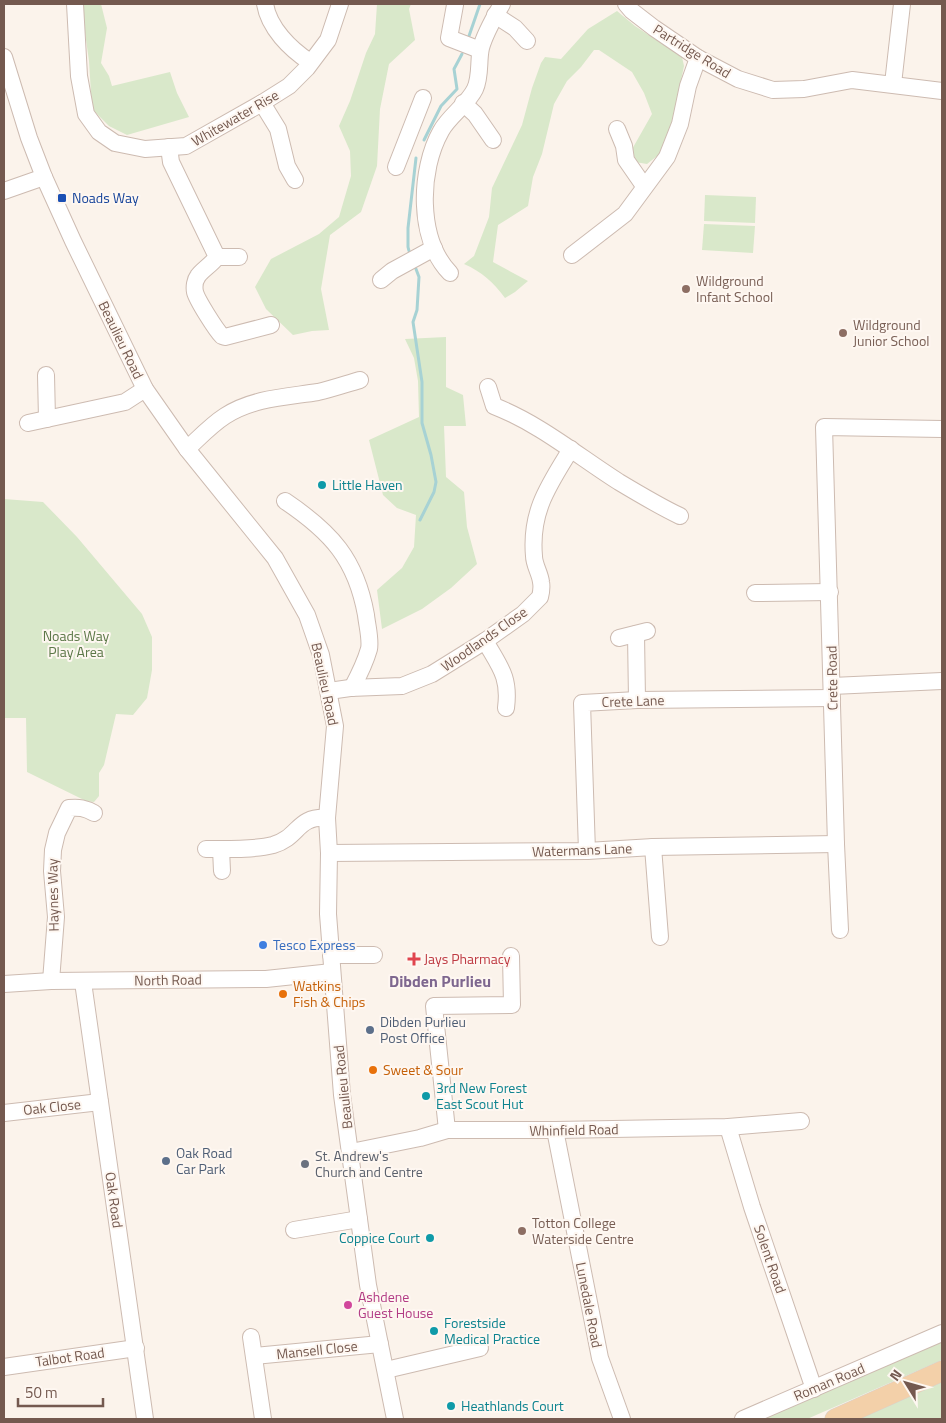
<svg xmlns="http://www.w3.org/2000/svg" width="946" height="1423" viewBox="0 0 946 1423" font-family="'Titillium Web',sans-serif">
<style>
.green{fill:#d9e8ca}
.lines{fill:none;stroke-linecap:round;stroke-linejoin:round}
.stream{stroke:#a7d2d4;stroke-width:3}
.minor-casing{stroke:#cdbbb1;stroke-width:18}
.major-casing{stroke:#d8d1ce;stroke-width:21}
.minor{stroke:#fff;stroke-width:16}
.major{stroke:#f3d0a9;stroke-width:20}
.transit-dot{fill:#1a4fb4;stroke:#fef7f1;stroke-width:2}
.education-dot{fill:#8d6e63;stroke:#fef7f1;stroke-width:2}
.culture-dot{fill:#0f9aa8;stroke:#fef7f1;stroke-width:2}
.shop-dot{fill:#3f7fe0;stroke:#fef7f1;stroke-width:2}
.health-dot{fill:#e0444e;stroke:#fef7f1;stroke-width:2}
.food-dot{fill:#e8710a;stroke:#fef7f1;stroke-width:2}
.service-dot{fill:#5c6f8a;stroke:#fef7f1;stroke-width:2}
.worship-dot{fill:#6b7280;stroke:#fef7f1;stroke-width:2}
.hotel-dot{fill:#d1479c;stroke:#fef7f1;stroke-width:2}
.labels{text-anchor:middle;stroke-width:4;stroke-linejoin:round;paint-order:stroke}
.street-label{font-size:14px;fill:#74594f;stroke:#fef7f1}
.transit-label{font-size:14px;fill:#164399;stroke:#fef7f1;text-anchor:start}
.education-label{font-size:14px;fill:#785e54;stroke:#fef7f1;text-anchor:start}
.culture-label{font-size:14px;fill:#0d838f;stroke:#fef7f1;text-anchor:start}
.park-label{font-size:14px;fill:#5c7848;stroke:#fef7f1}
.shop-label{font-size:14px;fill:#366cbe;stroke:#fef7f1;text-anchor:start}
.health-label{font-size:14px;fill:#be3a42;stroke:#fef7f1;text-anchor:start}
.food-label{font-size:14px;fill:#c56008;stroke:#fef7f1;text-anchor:start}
.service-label{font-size:14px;fill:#4e5e75;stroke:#fef7f1;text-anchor:start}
.worship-label{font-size:14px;fill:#5b616d;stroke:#fef7f1;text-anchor:start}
.hotel-label{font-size:14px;fill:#b23c85;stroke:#fef7f1;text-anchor:start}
.quarter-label{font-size:16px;font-weight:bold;fill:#7e678f;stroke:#fef7f1}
</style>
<rect width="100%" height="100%" fill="#fbf3eb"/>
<g class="green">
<path d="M81,4H101L107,28L101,63L109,76L112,86L170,72L177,93L189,117L127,135L109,126L92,109L89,61Z"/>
<path d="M377,4H411L409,9L415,40L389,64L380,109L377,166L361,212L330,235L321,289L329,330L312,331L293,335L266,309L255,287L271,259L319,234L339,217L351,176L350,151L339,126L350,101L366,53L375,34Z"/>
<path d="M617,11L635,26L682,57L684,66L669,138L661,153L647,164L635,162L631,151L652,114L644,93L632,72L599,50H594L581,67L567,81L554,104L542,154L533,177L528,206L498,225L493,262L528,281L515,292L505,298C493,282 482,272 464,264L474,256L489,217L492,188L522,125L532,88L541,63L545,57L561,59L588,29Z"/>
<path d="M705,195L756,197L755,223L704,221Z"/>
<path d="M704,224L755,226L753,253L702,250Z"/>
<path d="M446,337V387L463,395L466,426H444L446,477L464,492L467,527L477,564L451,588L422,609L382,629L377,590L402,568L414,547L416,515L397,508L383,495L369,440L419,417L418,381L414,358L405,339Z"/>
<path d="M4,499L43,502L77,537L142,614L152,637V670L147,698L133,715L116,714L104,765L99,773V796L94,802L86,801L27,772L26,718H4Z"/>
<path d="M942,1340V1360L807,1419H764Z"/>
<path d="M942,1375V1419H845Z"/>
</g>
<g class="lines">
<g class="stream">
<path d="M469,36L480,4"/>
<path d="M424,140L441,106L457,89L454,69L462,54"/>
<path d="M409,251L408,247V228L416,158"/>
<path d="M416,269L419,277L417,310L413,322L422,382V423L431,455L436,482L434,492L420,520"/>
</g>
<defs>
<g id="minor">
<path d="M75,4L79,76L86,114L99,132L115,143L145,149L186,146L262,103L289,86L307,68L328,40L340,4"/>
<path d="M265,4C269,28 290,49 310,62"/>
<path d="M626,4L632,11L654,28L698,58L738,79L773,90L804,89L852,80L942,91"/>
<path d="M455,5L449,38L480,50"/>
<path d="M495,15L515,28L527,41"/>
<path d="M4,57L29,138L44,177L73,241L145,389L187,449L275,558L307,615L321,655L335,726L327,818L329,853L328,914L342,1095L368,1285L395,1419"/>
<path d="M893,84L902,4"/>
<path d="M262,103L278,129L287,166L295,180"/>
<path d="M463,103L475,114L493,140"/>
<path d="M617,129L624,146L626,160L644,186"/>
<path d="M169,147L171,162L217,257C212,264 201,271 198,276C195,280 194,287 195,292C197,300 216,330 222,336L225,337L271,325"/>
<path d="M396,167L423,98"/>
<path d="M4,191L44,177"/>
<path d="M572,255L625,214L667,157L680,124L688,86L698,58"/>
<path d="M217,257H239"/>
<path d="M450,273C417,239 419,170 441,131C449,116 468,104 475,89C481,76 478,61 481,48C485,33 494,18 502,4"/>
<path d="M381,280L392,271L434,248"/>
<path d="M46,375L47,419"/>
<path d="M488,387L494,406C540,424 578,456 619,482C639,494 659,506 680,516"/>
<path d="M28,423L125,402L145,389"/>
<path d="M187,449C199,438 211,425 225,416C253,398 286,397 318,392C332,389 346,384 360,380"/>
<path d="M285,501C331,532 356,559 366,615C367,625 371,640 369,649C365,663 359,675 352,688"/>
<path d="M755,593L830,592"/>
<path d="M636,634L637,700"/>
<path d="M619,638L647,631"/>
<path d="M485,641C500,667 510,677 506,708"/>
<path d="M832,686L942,681"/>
<path d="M329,691L350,688L402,686L432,674L485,641L523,614L540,597C541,593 542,587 541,582C540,573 534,565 534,556C530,511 549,485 571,449"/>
<path d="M653,847L660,937"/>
<path d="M206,849C227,849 254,850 273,845C300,837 296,816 327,818"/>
<path d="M221,849L222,871"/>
<path d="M587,851L582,703L637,700L832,698"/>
<path d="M329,853L587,851L653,847L836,844"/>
<path d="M840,930L836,844L824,427L942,429"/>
<path d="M331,955H374"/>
<path d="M51,981L56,917L52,871L53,850L57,833L69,808C79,807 85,808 94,813"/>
<path d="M83,982L145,1419"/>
<path d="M4,984L51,981L266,979L332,972"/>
<path d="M4,1113L100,1102"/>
<path d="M728,1127L752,1207L814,1389"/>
<path d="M447,1130L434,1006L512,1005L511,956"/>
<path d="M555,1130L600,1358L622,1419"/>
<path d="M351,1152L420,1138L447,1130H555L728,1127L801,1121"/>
<path d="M294,1230L359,1219"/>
<path d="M251,1337L263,1419"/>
<path d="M254,1356L380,1344"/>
<path d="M4,1367L136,1348"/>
<path d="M386,1370L480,1348"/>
<path d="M743,1419L942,1333"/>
</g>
<path id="major" d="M835,1419L942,1371"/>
</defs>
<use href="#minor" class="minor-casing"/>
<use href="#major" class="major-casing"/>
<use href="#minor" class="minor"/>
<use href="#major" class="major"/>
</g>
<rect class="transit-dot" x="57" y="193" width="10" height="10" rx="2.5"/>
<g class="education-dot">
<circle cx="686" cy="289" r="5"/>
<circle cx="843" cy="333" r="5"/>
<circle cx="522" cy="1231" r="5"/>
</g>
<g class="culture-dot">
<circle cx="322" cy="485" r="5"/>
<circle cx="426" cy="1096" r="5"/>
<circle cx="430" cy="1238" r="5"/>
<circle cx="434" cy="1331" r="5"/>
<circle cx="451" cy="1406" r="5"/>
</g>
<circle class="shop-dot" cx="263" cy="945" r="5"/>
<path class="health-dot" d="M411.5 951.5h5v5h5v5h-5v5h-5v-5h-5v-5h5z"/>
<g class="food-dot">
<circle cx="283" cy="994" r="5"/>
<circle cx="373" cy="1070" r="5"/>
</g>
<g class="service-dot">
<circle cx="370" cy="1030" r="5"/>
<circle cx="166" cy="1161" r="5"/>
</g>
<circle class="worship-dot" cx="305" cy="1164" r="5"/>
<circle class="hotel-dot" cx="348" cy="1305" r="5"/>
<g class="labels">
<g class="street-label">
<text transform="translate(692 51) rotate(32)" y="5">Partridge Road</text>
<text transform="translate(235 118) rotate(-30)" y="5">Whitewater Rise</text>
<text transform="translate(121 340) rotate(64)" y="5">Beaulieu Road</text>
<text transform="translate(484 639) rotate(-35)" y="5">Woodlands Close</text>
<text transform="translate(832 678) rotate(-91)" y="5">Crete Road</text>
<text transform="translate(325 684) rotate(78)" y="5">Beaulieu Road</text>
<text transform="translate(633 701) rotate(-2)" y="5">Crete Lane</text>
<text transform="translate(582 850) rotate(-2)" y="5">Watermans Lane</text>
<text transform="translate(53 895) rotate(-91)" y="5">Haynes Way</text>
<text transform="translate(168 980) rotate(-1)" y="5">North Road</text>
<text transform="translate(343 1087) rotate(-96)" y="5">Beaulieu Road</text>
<text transform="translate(52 1107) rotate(-6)" y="5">Oak Close</text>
<text transform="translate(574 1130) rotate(-1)" y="5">Whinfield Road</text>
<text transform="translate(114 1200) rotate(82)" y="5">Oak Road</text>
<text transform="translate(770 1259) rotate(71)" y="5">Solent Road</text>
<text transform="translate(589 1305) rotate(79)" y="5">Lunedale Road</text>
<text transform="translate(317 1350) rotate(-6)" y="5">Mansell Close</text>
<text transform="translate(70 1357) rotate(-8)" y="5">Talbot Road</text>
<text transform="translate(829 1382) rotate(-23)" y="5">Roman Road</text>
</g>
<g class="transit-label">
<text x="72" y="203">Noads Way</text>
</g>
<g class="education-label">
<text x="696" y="286">Wildground<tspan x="696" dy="16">Infant School</tspan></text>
<text x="853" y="330">Wildground<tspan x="853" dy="16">Junior School</tspan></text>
<text x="532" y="1228">Totton College<tspan x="532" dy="16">Waterside Centre</tspan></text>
</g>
<g class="culture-label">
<text x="332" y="490">Little Haven</text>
<text x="436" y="1093">3rd New Forest<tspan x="436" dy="16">East Scout Hut</tspan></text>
<text x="420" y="1243" text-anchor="end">Coppice Court</text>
<text x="444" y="1328">Forestside<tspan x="444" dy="16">Medical Practice</tspan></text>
<text x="461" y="1411">Heathlands Court</text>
</g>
<g class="park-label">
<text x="76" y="641">Noads Way<tspan x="76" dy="16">Play Area</tspan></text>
</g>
<g class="shop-label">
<text x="273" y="950">Tesco Express</text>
</g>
<g class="health-label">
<text x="424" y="964">Jays Pharmacy</text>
</g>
<g class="food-label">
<text x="293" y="991">Watkins<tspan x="293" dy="16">Fish &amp; Chips</tspan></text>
<text x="383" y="1075">Sweet &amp; Sour</text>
</g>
<g class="service-label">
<text x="380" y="1027">Dibden Purlieu<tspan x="380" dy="16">Post Office</tspan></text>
<text x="176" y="1158">Oak Road<tspan x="176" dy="16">Car Park</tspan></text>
</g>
<g class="worship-label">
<text x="315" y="1161">St. Andrew's<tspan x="315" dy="16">Church and Centre</tspan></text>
</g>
<g class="hotel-label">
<text x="358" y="1302">Ashdene<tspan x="358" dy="16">Guest House</tspan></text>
</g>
<g class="quarter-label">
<text x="440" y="987">Dibden Purlieu</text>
</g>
</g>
<rect width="946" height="1423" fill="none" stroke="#74594f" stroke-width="10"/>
<g transform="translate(906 1383) rotate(307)" stroke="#fef7f1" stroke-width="4" paint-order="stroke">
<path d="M0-4L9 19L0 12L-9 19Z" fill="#74594f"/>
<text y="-8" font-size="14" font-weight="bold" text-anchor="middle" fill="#74594f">N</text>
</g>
<path d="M18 1398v8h85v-8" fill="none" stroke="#74594f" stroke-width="2.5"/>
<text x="25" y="1398" font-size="15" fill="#74594f" stroke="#fef7f1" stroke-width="4" paint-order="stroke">50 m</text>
</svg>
